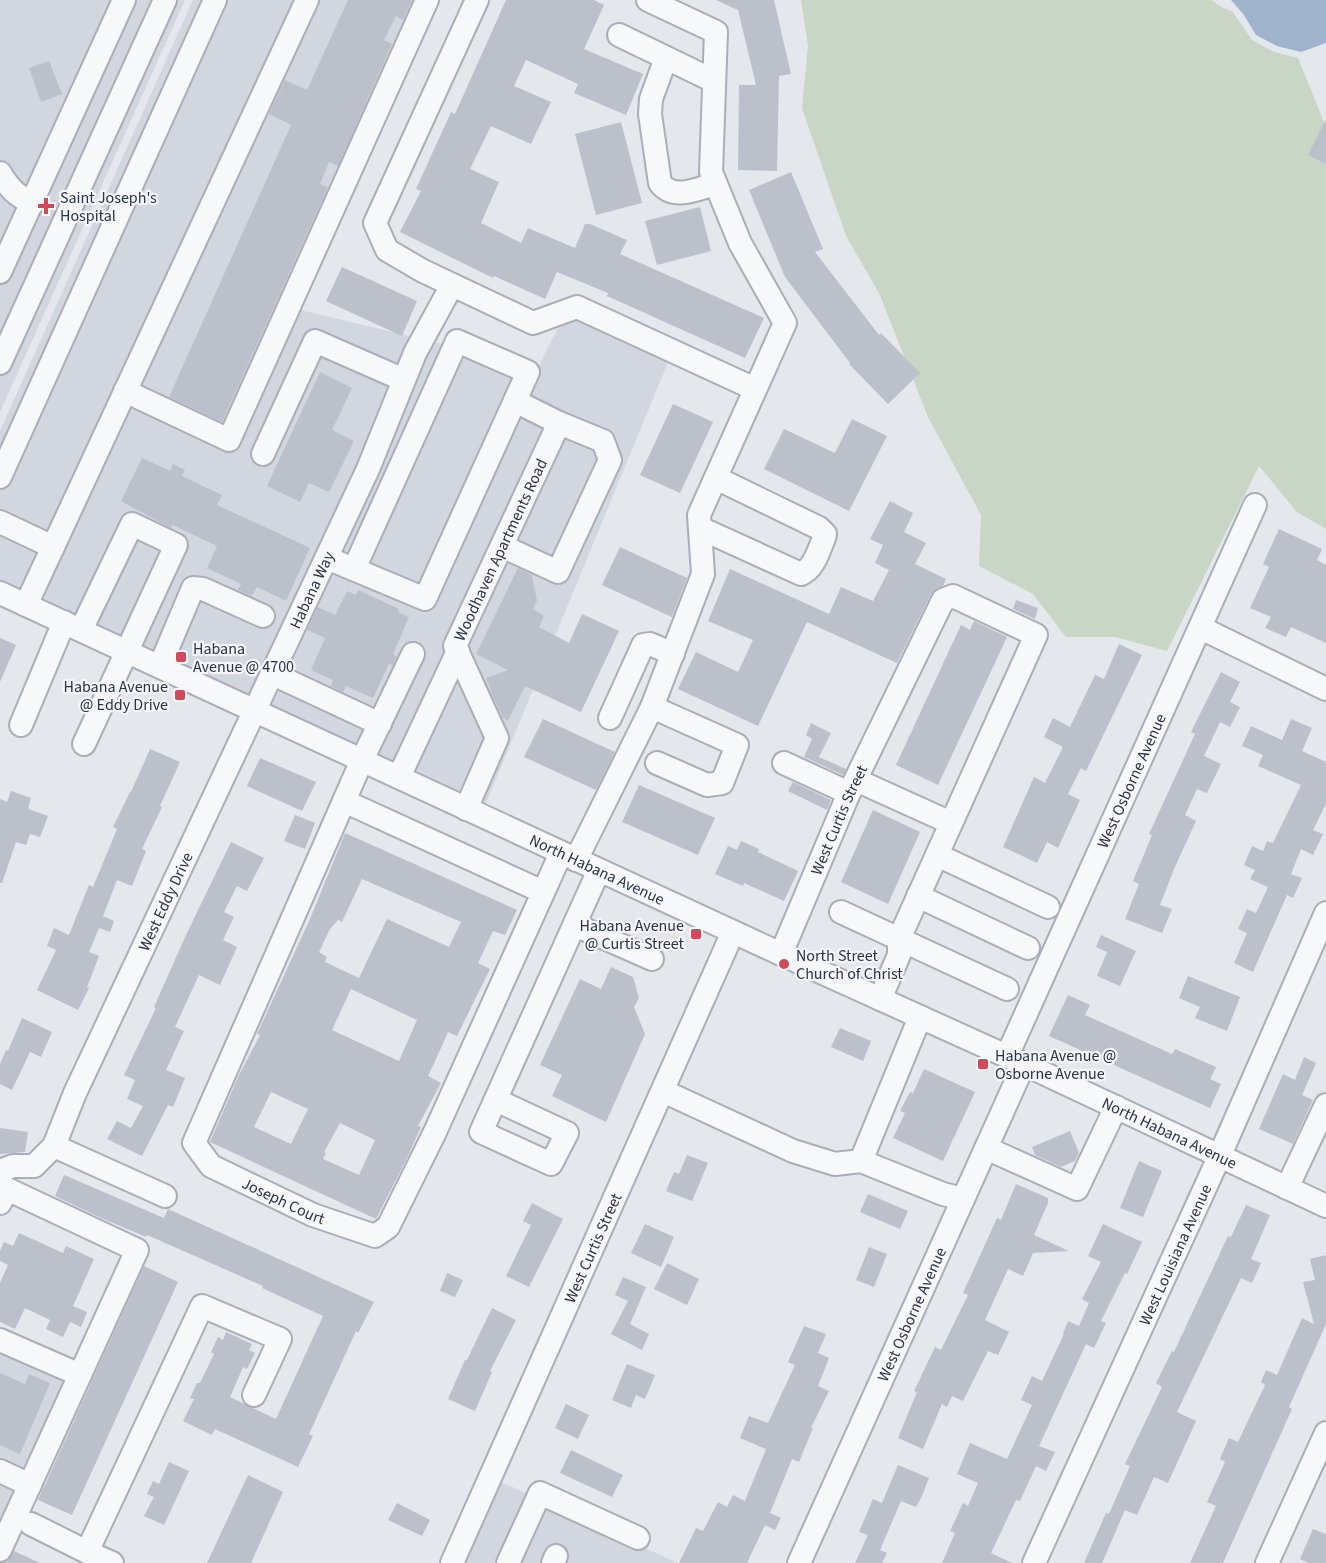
<svg xmlns="http://www.w3.org/2000/svg" width="1326" height="1563" viewBox="0 0 1326 1563" font-family="'Source Sans 3',sans-serif">
<style>
.built{fill:#d2d6de}
.green{fill:#c9d6c5}
.water{fill:#9fb4cc}
.building{fill:#bbc0ca;fill-rule:evenodd}
.lines{fill:none;stroke-linecap:round;stroke-linejoin:round}
.minor-casing{stroke:#a9aeb7;stroke-width:26}
.minor{stroke:#f7f8fa;stroke-width:22}
.poi-dot{fill:#d1495b;stroke:#f4f6f9;stroke-width:2}
.labels{text-anchor:middle;stroke-width:4.5;stroke-linejoin:round;paint-order:stroke}
.poi-label{font-size:16px;fill:#2b3445;stroke:#f4f6f9;text-anchor:start}
.street-label{font-size:16px;fill:#2b3445;stroke:#f4f6f9}
</style>
<rect width="100%" height="100%" fill="#e4e7ec"/>
<g class="built">
<path d="M0,0H185L0,412Z"/>
<path d="M193,0H430L292,308L538,367L561,322L576,316L669,360L484,808L477,805L505,741L447,642L488,737L461,798L267,707L360,465L251,700L0,584V431Z"/>
<path d="M0,1335L85,1374L3,1563H0Z"/>
<path d="M499,1481L678,1563H462Z"/>
</g>
<path class="green" d="M801,0H1211L1223,8L1232,11L1252,40L1274,52L1298,58L1326,127V529L1297,512L1259,466L1167,651L1115,637H1066L1033,594L979,566L981,515L928,417L879,293L846,236L802,108L808,46Z"/>
<path class="water" d="M1231,0H1326V43L1301,52L1277,46L1256,35L1244,15Z"/>
<g class="building">
<path d="M348,0H412L403,20L396,16L384,40L392,44L338,166L329,162L320,184L328,187L222,422L169,397L291,125L269,114L285,80L307,90Z"/>
<path d="M506,0H594L604,5L584,49L643,74L626,115L574,93L578,84L526,60L514,86L551,102L531,144L491,126L470,169L499,182L481,223L521,243L528,228L575,248L585,224H590L627,240L620,254L764,318L745,358L607,296L608,293L557,272L545,299L494,276L493,278L400,232L421,191L416,189L451,112L455,114Z"/>
<path d="M716,0H774L791,74L779,76L777,171L738,170L739,85H756L738,10Z"/>
<path d="M49,61L62,94L41,102L29,68Z"/>
<path d="M1326,119V164L1308,155Z"/>
<path d="M621,122L642,203L596,215L575,134Z"/>
<path d="M791,172L823,249L815,252L879,335L881,333L920,373L888,404L849,364L850,363L785,277L749,190Z"/>
<path d="M700,207L711,251L657,265L645,221Z"/>
<path d="M342,267L417,301L402,336L326,301Z"/>
<path d="M320,372L352,388L332,430L354,441L329,492L309,483L300,502L267,486Z"/>
<path d="M673,404L713,422L680,493L640,475Z"/>
<path d="M852,419L887,436L849,511L764,469L784,429L835,453Z"/>
<path d="M142,458L170,471L173,464L185,470L182,476L222,495L217,505L310,548L286,601L257,587L252,596L238,590L241,584L207,568L217,546L173,525L171,528L121,501Z"/>
<path d="M890,501L913,513L904,532L926,543L915,564L946,579L943,586L931,594L897,663L807,622L758,726L678,689L696,652L738,672L753,640L708,621L730,569L829,614L841,587L873,601L889,570L875,563L883,545L870,539Z"/>
<path d="M1279,529L1322,549L1317,560L1326,565V643L1291,627L1286,637L1265,628L1271,617L1250,608L1269,567L1263,564Z"/>
<path d="M620,547L687,578L672,617L602,585Z"/>
<path d="M518,568L532,575L537,601L533,609L544,616L539,627L569,643L582,614L619,631L581,712L525,686L508,721L503,718L495,701L486,678L508,670L476,654Z"/>
<path d="M358,590L399,609L398,612L409,617L393,654L397,657L393,665L389,664L373,698L346,686L343,692L331,686L333,680L311,670L325,638L307,630L318,607L335,615L347,591L356,595Z"/>
<path d="M1016,600L1038,608L1035,619L1013,609Z"/>
<path d="M974,621L1007,637L938,785L896,765L961,625L970,630Z"/>
<path d="M0,638L16,645L0,682Z"/>
<path d="M1119,644L1142,655L1086,771L1081,768L1068,794L1080,800L1058,848L1047,842L1037,863L1003,847L1034,777L1045,783L1063,747L1044,737L1053,718L1070,727L1095,675L1104,679Z"/>
<path d="M1221,672L1240,682L1230,702L1240,707L1230,727L1220,722L1204,756L1221,764L1207,793L1197,789L1185,815L1196,821L1174,869L1160,905L1172,909L1162,933L1125,919L1139,884L1133,881L1152,835L1149,834L1195,734L1191,732Z"/>
<path d="M543,719L615,752L596,790L524,757Z"/>
<path d="M1291,719L1312,728L1302,751L1326,762V804L1313,830L1323,834L1313,855L1301,849L1291,874L1302,878L1293,898L1287,895L1253,972L1234,963L1247,933L1238,929L1247,909L1256,913L1268,887L1250,879L1255,870L1244,865L1252,846L1263,851L1267,841L1273,843L1301,785L1258,766L1263,755L1242,746L1251,726L1282,740Z"/>
<path d="M811,723L831,733L819,757L846,769L843,775L804,757L812,739L806,735Z"/>
<path d="M150,749L180,762L160,806L162,807L142,849L146,851L132,886L117,880L103,916L114,921L110,932L99,928L89,952L99,956L87,987L89,988L78,1010L37,990L56,950L47,946L54,928L69,935L89,885L93,887L117,829L113,827L130,792H131Z"/>
<path d="M260,758L316,782L302,811L247,786Z"/>
<path d="M793,782L831,800L827,810L788,791Z"/>
<path d="M639,785L715,818L698,855L622,822Z"/>
<path d="M11,791L31,798L28,809L48,816L40,837L30,834L26,845L16,842L2,883H0V799L7,802Z"/>
<path d="M873,810L920,832L888,904L841,882Z"/>
<path d="M295,815L315,823L305,849L284,841Z"/>
<path d="M345,833L517,910L505,935L493,931L478,963L490,969L457,1036L448,1032L441,1048L428,1076L441,1083L418,1126L421,1127L407,1158L376,1219L210,1142L237,1079L260,1035L257,1034L310,919ZM362,879L461,922L449,947L387,919L359,978L325,962L327,957L319,952L330,929L338,920L342,922ZM351,989L417,1020L399,1061L332,1030ZM271,1092L308,1109L291,1144L254,1127ZM340,1123L375,1140L359,1175L323,1159L326,1153L324,1152Z"/>
<path d="M741,841L759,849L758,852L798,871L784,901L744,883L743,886L715,874L728,846L737,850Z"/>
<path d="M231,842L264,858L247,891L237,886L224,912L234,917L223,940L237,947L220,985L199,975L175,1027L184,1031L166,1070L185,1078L173,1107L168,1105L142,1156L107,1139L117,1121L131,1128L143,1106L127,1099L135,1080L124,1075L156,1008L154,1007L186,935Z"/>
<path d="M1101,935L1136,951L1120,986L1097,976L1107,952L1096,947Z"/>
<path d="M611,967L633,977L639,998L634,1007L645,1034L606,1122L552,1096L562,1075L540,1065L580,979L601,989Z"/>
<path d="M1188,976L1240,997L1227,1031L1195,1018L1200,1007L1179,998Z"/>
<path d="M1068,995L1090,1005L1085,1015L1172,1054L1175,1049L1216,1067L1210,1079L1221,1084L1210,1108L1049,1036Z"/>
<path d="M22,1018L52,1032L41,1057L30,1052L12,1090L0,1084V1064L6,1050L8,1051Z"/>
<path d="M840,1028L871,1041L863,1061L831,1047Z"/>
<path d="M1304,1057L1316,1063L1302,1095L1313,1100L1293,1144L1259,1129L1283,1074L1295,1080Z"/>
<path d="M924,1069L975,1092L943,1161L893,1138L905,1113L900,1111L910,1092L913,1093Z"/>
<path d="M0,1128L28,1132L25,1152L0,1154Z"/>
<path d="M1070,1131L1079,1153L1075,1161L1061,1167L1035,1155L1032,1147Z"/>
<path d="M687,1155L708,1163L692,1201L666,1191L674,1172L679,1174Z"/>
<path d="M1139,1161L1162,1171L1143,1217L1120,1208Z"/>
<path d="M64,1175L164,1218L168,1209L374,1302L358,1333L356,1331L309,1434L313,1436L298,1467L215,1429L212,1435L183,1421L194,1399L190,1398L197,1383H200L214,1354L211,1352L218,1337L223,1340L226,1332L252,1344L249,1350L255,1353L247,1369L243,1367L230,1397L276,1419L323,1316L262,1288L263,1286L147,1235L146,1237L99,1217L55,1196Z"/>
<path d="M1016,1184L1048,1198V1203L1034,1235L1069,1251L1033,1253L1023,1276L1008,1269L985,1320L1009,1332L998,1355L988,1351L963,1401L952,1396L947,1407L942,1404L923,1449L898,1438L917,1392L914,1391L935,1347L941,1350L968,1295L963,1293L982,1251L997,1218L1001,1220Z"/>
<path d="M868,1194L908,1211L900,1229L860,1212Z"/>
<path d="M532,1203L563,1219L529,1287L506,1276L531,1225L523,1221Z"/>
<path d="M1246,1205L1270,1215L1251,1259L1261,1263L1252,1283L1241,1278L1177,1412L1196,1421L1168,1483L1154,1477L1137,1515L1125,1510L1102,1563H1084L1106,1513L1109,1514L1130,1466L1125,1464L1162,1387L1156,1383L1172,1351L1174,1352L1228,1236L1231,1237Z"/>
<path d="M645,1224L674,1237L661,1267L631,1253Z"/>
<path d="M1103,1224L1142,1242L1127,1274L1125,1273L1101,1321L1106,1323L1094,1348L1086,1344L1039,1446L1055,1452L1046,1471L1036,1466L1020,1501L1016,1500L991,1553L1012,1563H942L955,1533L950,1531L963,1503L968,1506L978,1483L957,1474L970,1443L1007,1459L1032,1405L1021,1400L1032,1376L1042,1381L1064,1334L1063,1333L1068,1321L1079,1326L1089,1303L1082,1299L1101,1262L1088,1256Z"/>
<path d="M19,1233L63,1253L66,1246L94,1259L73,1306L87,1312L81,1327L70,1322L63,1337L46,1329L50,1320L25,1308L15,1329L0,1322V1283L8,1265L0,1261V1251L4,1242L13,1246Z"/>
<path d="M869,1247L887,1254L874,1287L856,1280Z"/>
<path d="M1326,1255V1324L1289,1407L1292,1409L1223,1563H1190L1216,1506L1207,1502L1225,1462L1220,1459L1229,1438L1238,1442L1265,1385L1261,1382L1266,1370L1277,1375L1302,1318L1314,1324L1303,1282L1315,1280L1310,1259Z"/>
<path d="M667,1263L699,1279L687,1305L654,1289Z"/>
<path d="M144,1266L178,1282L72,1515L38,1500Z"/>
<path d="M447,1273L463,1280L455,1297L440,1291Z"/>
<path d="M623,1277L646,1287L630,1324L649,1334L642,1350L611,1334L628,1301L615,1295Z"/>
<path d="M492,1308L516,1320L490,1371L492,1372L475,1411L448,1399L465,1360H467Z"/>
<path d="M804,1326L826,1334L818,1353L829,1358L818,1386L829,1391L811,1428H813L799,1462L792,1459L770,1513L781,1518L775,1530L765,1525L747,1563H679L696,1528L703,1531L718,1502L727,1507L733,1495L745,1501L766,1449L740,1438L749,1416L768,1423L795,1365L788,1362Z"/>
<path d="M627,1364L655,1375L645,1399L636,1395L631,1408L612,1400Z"/>
<path d="M0,1373L25,1384L29,1374L50,1383L20,1454L0,1445Z"/>
<path d="M566,1404L589,1415L578,1439L555,1428Z"/>
<path d="M571,1450L623,1475L612,1497L560,1473Z"/>
<path d="M169,1462L189,1471L164,1525L144,1516L154,1497L147,1494L153,1481L159,1484Z"/>
<path d="M898,1465L929,1478L921,1498L916,1507L901,1501L880,1550L887,1553L882,1563H855L868,1535L859,1532L873,1499L882,1503Z"/>
<path d="M248,1475L283,1492L251,1563H207Z"/>
<path d="M397,1503L430,1520L422,1536L388,1520Z"/>
<path d="M1313,1529L1326,1534V1563H1308L1300,1559Z"/>
<path d="M14,1551L40,1563H3L8,1561Z"/>
</g>
<g class="lines">
<defs>
<g id="minor">
<path d="M477,0L375,223L387,250L423,271L533,323L577,307L755,389"/>
<path d="M619,35L714,81"/>
<path d="M666,58L651,99L650,114L660,183C674,201 697,189 715,184"/>
<path d="M0,173C9,188 16,196 33,203"/>
<path d="M0,272L124,0"/>
<path d="M0,363L165,0"/>
<path d="M125,391L229,440L427,0"/>
<path d="M263,454L315,341L404,380"/>
<path d="M0,477L215,0"/>
<path d="M0,522L53,547"/>
<path d="M700,528L801,574C814,569 819,550 824,538L825,534L819,528L716,478"/>
<path d="M502,546L558,572L610,460L603,441L559,423L515,401"/>
<path d="M327,558L425,599L528,372L457,341L354,569"/>
<path id="s1" d="M0,593L781,954L1024,1064L1326,1206"/>
<path d="M26,605L307,0"/>
<path d="M1201,628L1326,689"/>
<path d="M81,630L132,524L176,545L84,744"/>
<path id="s2" d="M413,654L362,760L194,1143L211,1166L313,1215L375,1236L388,1227L435,1132L561,853"/>
<path d="M160,666L193,588L203,589L263,616"/>
<path d="M273,674L380,724"/>
<path d="M652,707L737,745L722,783L707,785L657,763"/>
<path d="M610,718L643,645L650,644L673,654"/>
<path d="M21,725L64,622"/>
<path d="M784,763L849,793"/>
<path d="M399,777L458,651"/>
<path d="M856,780L951,823"/>
<path d="M344,801L543,892"/>
<path id="s3" d="M466,809L497,738L455,646L559,423"/>
<path d="M937,855L1048,907"/>
<path d="M576,860L652,707L703,574L699,515L785,323L740,243L711,172L716,32L648,0"/>
<path d="M918,896L1028,948"/>
<path d="M841,912L1007,989"/>
<path d="M575,925L652,959"/>
<path id="s4" d="M781,954L849,793L943,600L953,596L1036,635L899,939V955L880,999"/>
<path d="M920,1017L861,1161L943,1194L963,1199"/>
<path id="s5" d="M1007,1056L1255,505"/>
<path d="M663,1091L793,1151L835,1164L861,1161"/>
<path d="M496,1100L567,1133L551,1164L481,1132L599,870"/>
<path d="M54,1146L165,1196"/>
<path d="M986,1148L1077,1189L1116,1107"/>
<path id="s6" d="M0,1171L13,1166H34L54,1146L75,1093L368,469L415,353L452,285"/>
<path d="M1287,1188L1326,1105"/>
<path d="M0,1203L7,1189L137,1250L0,1550"/>
<path d="M0,1340L80,1375"/>
<path d="M0,1471L30,1485"/>
<path d="M31,1524L87,1552"/>
<path d="M112,1563L87,1552L202,1306L280,1339L254,1395"/>
<path id="s7" d="M452,1563L733,932"/>
<path d="M508,1563L540,1493L638,1538"/>
<path d="M553,1563L556,1556"/>
<path id="s8" d="M799,1563L1024,1064"/>
<path id="s9" d="M1034,1563L1220,1155L1326,913"/>
<path d="M1267,1563L1326,1433"/>
</g>
</defs>
<use href="#minor" class="minor-casing"/>
<use href="#minor" class="minor"/>
</g>
<g class="poi-dot">
<path d="M43 197h6v6h6v6h-6v6h-6v-6h-6v-6h6z"/>
<rect x="175" y="651" width="12" height="12" rx="3"/>
<rect x="174" y="689" width="12" height="12" rx="3"/>
<rect x="690" y="928" width="12" height="12" rx="3"/>
<circle cx="784" cy="964" r="6"/>
<rect x="977" y="1058" width="12" height="12" rx="3"/>
</g>
<g class="labels">
<g class="poi-label">
<text x="60" y="203">Saint Joseph's<tspan x="60" dy="18">Hospital</tspan></text>
<text x="193" y="654">Habana<tspan x="193" dy="18">Avenue @ 4700</tspan></text>
<text x="168" y="692" text-anchor="end">Habana Avenue<tspan x="168" dy="18">@ Eddy Drive</tspan></text>
<text x="684" y="931" text-anchor="end">Habana Avenue<tspan x="684" dy="18">@ Curtis Street</tspan></text>
<text x="796" y="961">North Street<tspan x="796" dy="18">Church of Christ</tspan></text>
<text x="995" y="1061">Habana Avenue @<tspan x="995" dy="18">Osborne Avenue</tspan></text>
</g>
<g class="street-label">
<text dy="6" stroke="none"><textPath href="#s3" startOffset="285">Woodhaven Apartments Road</textPath></text>
<text dy="6" stroke="none"><textPath href="#s6" startOffset="676">Habana Way</textPath></text>
<text dy="6" stroke="none"><textPath href="#s5" startOffset="302">West Osborne Avenue</textPath></text>
<text dy="6" stroke="none"><textPath href="#s4" startOffset="146">West Curtis Street</textPath></text>
<text dy="6" stroke="none"><textPath href="#s1" startOffset="658">North Habana Avenue</textPath></text>
<text dy="6" stroke="none"><textPath href="#s6" startOffset="332">West Eddy Drive</textPath></text>
<text dy="6" stroke="none"><textPath href="#s1" startOffset="1288">North Habana Avenue</textPath></text>
<text dy="6" stroke="none"><textPath href="#s2" startOffset="645">Joseph Court</textPath></text>
<text dy="6" stroke="none"><textPath href="#s7" startOffset="345">West Curtis Street</textPath></text>
<text dy="6" stroke="none"><textPath href="#s9" startOffset="339">West Louisiana Avenue</textPath></text>
<text dy="6" stroke="none"><textPath href="#s8" startOffset="273">West Osborne Avenue</textPath></text>
</g>
</g>
</svg>
